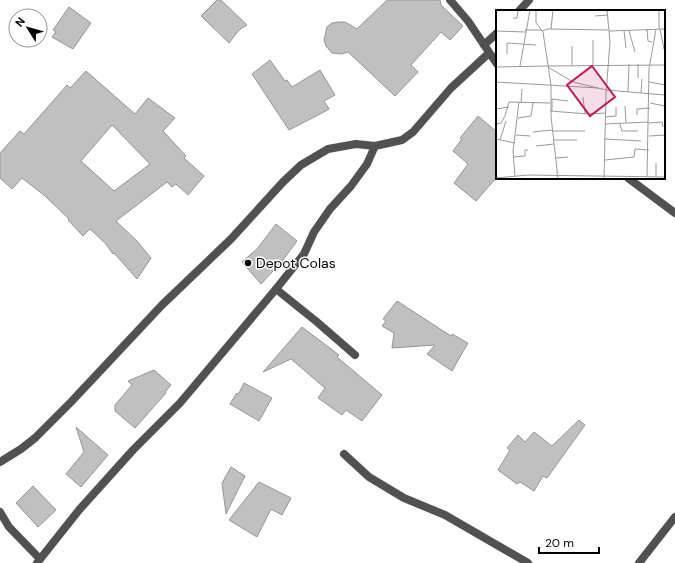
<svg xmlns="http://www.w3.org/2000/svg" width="675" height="563" viewBox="0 0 675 563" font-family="'DM Sans',sans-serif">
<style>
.building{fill:#c0c0c0;stroke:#959595;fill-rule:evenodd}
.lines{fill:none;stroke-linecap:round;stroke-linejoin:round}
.minor{stroke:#515151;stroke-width:8}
.tertiary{stroke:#515151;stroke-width:8}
.poi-dot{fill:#000;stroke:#fff;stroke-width:1.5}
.labels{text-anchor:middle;stroke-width:3;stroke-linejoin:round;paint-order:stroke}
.poi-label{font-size:14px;fill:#000;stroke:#fff;text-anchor:start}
.inset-road{fill:none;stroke:#999;stroke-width:1}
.view{fill:#c2185b;fill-opacity:0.15;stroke:#c2185b;stroke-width:2}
.inset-edge{fill:none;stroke:#000;stroke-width:2}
</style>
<rect width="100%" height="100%" fill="#fff"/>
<g class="building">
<path d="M217,0H221L247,25L239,30L229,43L201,16Z"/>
<path d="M387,0H440L441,5L463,26L450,40L441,32L411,65L418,72L395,96L348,52L342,54L332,53L326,46L324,40L327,27L332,23L338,22H345L357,29Z"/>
<path d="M69,7L91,23L73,49L52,37L56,32L53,30Z"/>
<path d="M270,60L285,81L287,80L292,87L320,70L335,95L324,101L329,109L322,113L289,130L252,74Z"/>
<path d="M86,71L135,114L148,98L175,118L163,131L186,156L184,158L204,176L188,195L176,184L172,187L167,182L116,221L138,242L151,258L137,279L114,253L113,254L105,243L90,229L83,236L68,220L69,219L44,195L22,178L12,189L0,178V153L20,131L24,134L67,85L70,88ZM112,125L150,164L114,191L81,161Z"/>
<path d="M478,116L497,132V177L476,201L454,183L468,164L453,151L462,139L460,138Z"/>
<path d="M276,224L297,241L283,260L261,284L242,262L257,249Z"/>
<path d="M397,301L451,336L452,334L468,343L452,371L427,354L435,345L392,348L394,333L382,326L386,321L383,319Z"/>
<path d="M302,327L339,355L337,357L382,395L362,421L346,410L342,415L318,398L325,388L291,359L263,372Z"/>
<path d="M154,370L171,385L165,392L166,393L135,428L115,411V405L132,385L128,381Z"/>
<path d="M244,383L272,398L259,421L230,404L236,394L239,393Z"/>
<path d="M579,420L585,425L547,478L543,476L534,491L520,482L517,484L498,470L510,450L507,448L518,435L525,442L534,432L552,446Z"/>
<path d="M76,427L108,455L81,487L66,474L84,452Z"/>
<path d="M231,467L245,476L226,514L222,483Z"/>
<path d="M259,482L291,498L282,515L271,509L257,537L229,520Z"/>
<path d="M33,486L56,510L38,527L16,503Z"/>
</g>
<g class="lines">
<g class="minor">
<path d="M276,289L317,322L355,355"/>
<path d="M344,454L369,477L404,498L445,515L528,563"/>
<path d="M0,462L21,449L35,438L71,402L162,305L231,239L283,182L301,165L328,149L356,144L375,146L402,140L413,132L451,88L489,53"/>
<path d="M0,512L9,527L40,559"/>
<path d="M37,563L79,510L133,450L180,403L276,289L304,254L314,232L330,209L351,186L367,164L375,146"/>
<path d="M639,563L675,517"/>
</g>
<g class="tertiary">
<path d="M450,0L468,21L497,64"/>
<path d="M519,11L529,0"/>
<path d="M484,45L497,33"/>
<path d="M628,178L675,213"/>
</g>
</g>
<circle class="poi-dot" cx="248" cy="263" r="4"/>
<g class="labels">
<g class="poi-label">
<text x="256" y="268">Depot Colas</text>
</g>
</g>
<g transform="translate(496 10)">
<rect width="169" height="169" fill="#fff"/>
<path class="inset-road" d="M40,0V13L47,22L55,75V106L62,169M163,0V19M99,6L111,5M17,8H21L22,0M55,19L57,0M151,19L152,31L156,32M164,19L168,39M29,20H45M0,21L30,22M46,21L52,19L112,20M113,21L169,19M128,21L130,38M133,21L139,42M97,30V55M11,44V33L40,35M142,54V68M76,55V36M24,56L34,0M51,56L169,55M0,57L51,56M52,57L77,72L110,80M0,72L102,78M153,72L169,75M111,80L169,85M132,82L133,54M145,83L146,69M87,87L89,104M25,93L26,79M154,93L169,96M129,96L130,113M0,99L13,97M54,101L93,104L109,103M56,101V89L72,91M141,105V99L154,98M109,107L120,106V97M22,108L35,106L37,93M153,113L166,112L167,117M0,114L5,113L9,106L13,92L54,93M109,114L153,112M124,114L126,121H142M56,121H89M37,122L56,120M20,125L34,126M153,126L169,125M0,129L19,133M109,129L145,131M4,130L10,111M57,130H81M40,136L58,134M17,147L29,146V140H32M60,148L72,147M109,150L138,147L139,139L153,140M160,153V167M19,166L17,141L23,92M151,166L153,59L160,19M0,168L32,165L169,167M108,169L110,84L114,32L111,0"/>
<path class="view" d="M96,56L119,87L94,106L71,75Z"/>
<rect width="169" height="169" class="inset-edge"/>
</g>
<g transform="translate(28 28) rotate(307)"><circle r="19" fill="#ffffff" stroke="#999999"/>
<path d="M0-3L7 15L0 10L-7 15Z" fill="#000000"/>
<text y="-6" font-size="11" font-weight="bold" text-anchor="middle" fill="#000000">N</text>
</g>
<path d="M539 547v6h60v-6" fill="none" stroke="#000000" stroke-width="2"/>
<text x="545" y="547" font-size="12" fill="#000000" stroke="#ffffff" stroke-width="3" paint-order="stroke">20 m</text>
</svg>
